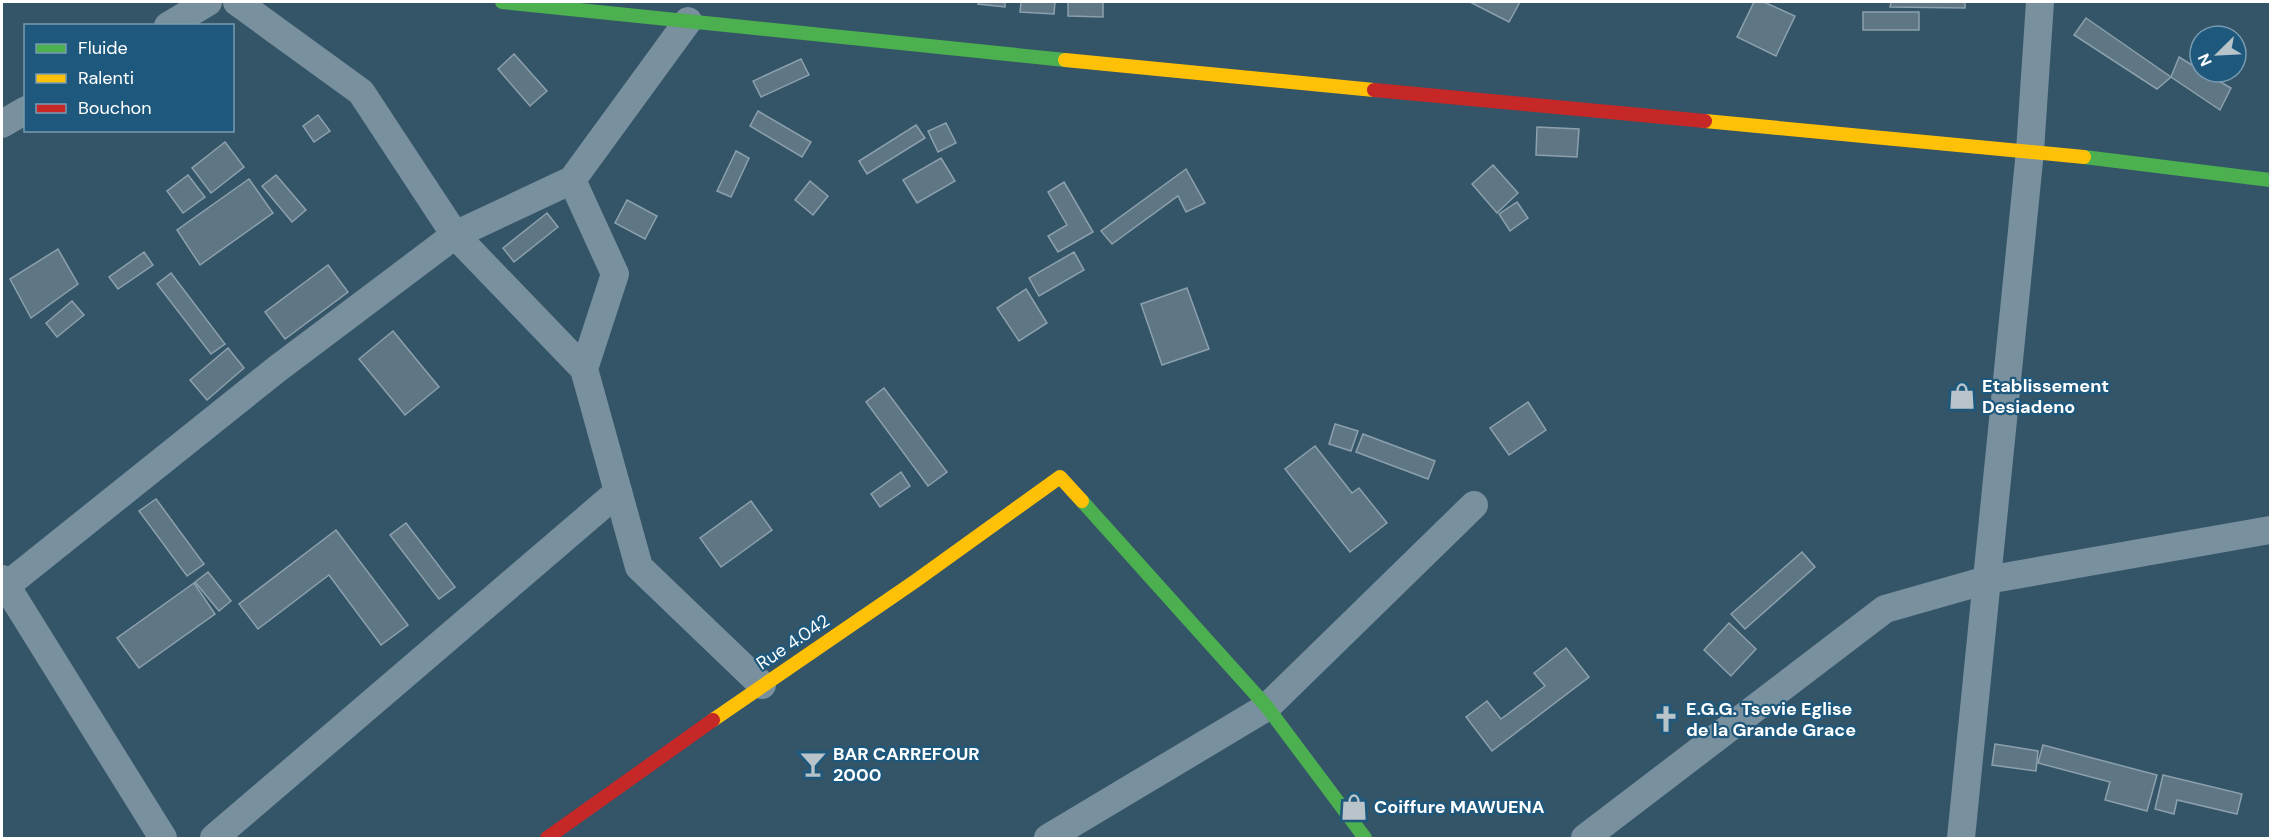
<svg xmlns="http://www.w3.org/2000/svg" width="2272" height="840" viewBox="0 0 2272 840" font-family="'DM Sans',sans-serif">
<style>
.building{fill:#5f7785;stroke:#8ca0ad;stroke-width:1.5}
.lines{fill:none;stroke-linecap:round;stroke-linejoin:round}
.street{stroke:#79909e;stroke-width:28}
.fast{stroke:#4caf50;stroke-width:14}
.slow{stroke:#ffc107;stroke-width:14}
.jam{stroke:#c62828;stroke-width:14}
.labels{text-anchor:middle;stroke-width:4.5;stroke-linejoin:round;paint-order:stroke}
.poi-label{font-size:18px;font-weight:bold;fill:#fff;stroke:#1e597d;text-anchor:start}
.street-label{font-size:18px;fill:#fff;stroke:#1e597d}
</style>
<rect width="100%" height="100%" fill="#345467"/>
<g class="building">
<path d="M979,2H1005V7L978,4Z"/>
<path d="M1021,2H1055L1054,14L1020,12Z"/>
<path d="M1068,2H1103V17L1068,16Z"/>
<path d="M1470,2H1520L1509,22Z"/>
<path d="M1754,2H1764L1795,16L1776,56L1737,37Z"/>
<path d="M1891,2H1965V8L1890,7Z"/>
<rect x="1863" y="12" width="56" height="18"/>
<path d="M2086,18L2171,77L2157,89L2074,35Z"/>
<path d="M514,54L547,91L530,106L498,69Z"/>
<path d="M2179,57L2200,70V72H2204L2231,88L2220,110L2171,77Z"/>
<path d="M801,59L809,75L761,97L753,81Z"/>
<path d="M758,111L811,142L802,157L750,126Z"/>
<path d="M318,115L330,131L314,142L303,126Z"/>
<path d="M946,123L956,143L938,152L928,131Z"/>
<path d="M916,125L925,138L867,174L859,161Z"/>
<path d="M1537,127L1579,129L1577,157L1536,155Z"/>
<path d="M225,142L244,167L211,193L192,168Z"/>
<path d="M736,151L749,158L731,197L717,191Z"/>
<path d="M941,158L955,181L917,203L903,180Z"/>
<path d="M1493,165L1518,193L1497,213L1472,184Z"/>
<path d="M1186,169L1205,203L1186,212L1178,196L1112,244L1101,231Z"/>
<path d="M188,175L205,197L183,213L167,191Z"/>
<path d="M276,175L306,210L292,222L262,186Z"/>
<path d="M249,179L273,213L200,265L177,230Z"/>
<path d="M810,181L828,196L813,215L795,200Z"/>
<path d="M1064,182L1093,232L1058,252L1048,236L1067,225L1048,192Z"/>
<path d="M627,200L657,216L645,239L615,223Z"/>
<path d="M1517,202L1528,218L1510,231L1499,214Z"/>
<path d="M547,213L558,227L514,262L503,248Z"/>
<path d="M58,249L78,284L31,318L10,279Z"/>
<path d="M144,252L153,265L118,289L109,277Z"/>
<path d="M1074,252L1084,270L1039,296L1029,278Z"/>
<path d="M328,265L348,292L285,339L265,312Z"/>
<path d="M171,273L225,344L211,354L157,284Z"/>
<path d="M1187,288L1209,349L1162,365L1141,304Z"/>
<path d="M1026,289L1047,323L1019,341L997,308Z"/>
<path d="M72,301L84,315L57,337L46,323Z"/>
<path d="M393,331L439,387L405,415L359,359Z"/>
<path d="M228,348L244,368L207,400L190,380Z"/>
<path d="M884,388L947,472L928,486L866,402Z"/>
<path d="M1528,402L1546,430L1509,455L1490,428Z"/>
<path d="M1335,424L1358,431L1351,451L1329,444Z"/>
<path d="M1363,434L1435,461L1428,479L1356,452Z"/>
<path d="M1315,446L1352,493L1359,488L1387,523L1350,552L1285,469Z"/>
<path d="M901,472L910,486L880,507L871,494Z"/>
<path d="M156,499L204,564L187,576L139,511Z"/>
<path d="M751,501L772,530L721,567L700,538Z"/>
<path d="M406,523L455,587L439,599L390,535Z"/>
<path d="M336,530L408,625L381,645L329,575L258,629L239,604Z"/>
<path d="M1802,552L1815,567L1745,629L1731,614Z"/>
<path d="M208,572L231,601L219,611L195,582Z"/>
<path d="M194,583L215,614L139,668L117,638Z"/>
<path d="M1729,623L1756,649L1731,676L1704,650Z"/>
<path d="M1566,648L1589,677L1492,751L1466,717L1487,701L1501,719L1545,686L1534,673Z"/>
<path d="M1995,744L2038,751L2036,771L1992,765Z"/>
<path d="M2043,745L2157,775L2147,811L2105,800L2110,782L2038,763Z"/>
<path d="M2163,775L2242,794L2237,814L2177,800L2174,814L2155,809Z"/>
</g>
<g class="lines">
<g class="street">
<path d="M237,2L361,92L455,235L584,369L639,567L762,685"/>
<path d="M168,26L208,2"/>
<path d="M2,124L26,110"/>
<path d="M572,180L615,274L584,369"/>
<path d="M2,579L163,838"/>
<path d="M2,589L277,369L455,235L572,180L688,21"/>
<path d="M214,838L618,492"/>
<path d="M1048,838L1267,707L1474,505"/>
<path d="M1585,838L1885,609L1987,580L2270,530"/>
<path d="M1961,838L2030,151L2040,2"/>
</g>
<g class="fast">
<path d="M502,2L1065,60"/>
<path d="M2084,157L2270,180"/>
<path d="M1082,501L1267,707L1365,838"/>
</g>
<g class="slow">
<path d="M1065,60L1374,90"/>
<path d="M1705,121L2084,157"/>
<path d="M713,720L914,582L1060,477L1082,501"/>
</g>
<g class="jam">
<path d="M1374,90L1705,121"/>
<path d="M547,838L713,720"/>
</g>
</g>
<defs>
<symbol id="shop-bare" viewBox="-9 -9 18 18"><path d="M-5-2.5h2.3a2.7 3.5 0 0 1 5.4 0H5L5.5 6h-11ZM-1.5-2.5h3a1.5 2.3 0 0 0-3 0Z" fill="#b8c3ca" stroke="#1e597d" stroke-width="2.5" paint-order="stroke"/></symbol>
<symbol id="church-bare" viewBox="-9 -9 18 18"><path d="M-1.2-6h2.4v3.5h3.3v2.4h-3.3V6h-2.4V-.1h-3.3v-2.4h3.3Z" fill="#b8c3ca" stroke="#1e597d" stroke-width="2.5" paint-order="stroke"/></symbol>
<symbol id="bar-bare" viewBox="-9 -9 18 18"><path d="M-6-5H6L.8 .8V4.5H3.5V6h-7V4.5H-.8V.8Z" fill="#b8c3ca" stroke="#1e597d" stroke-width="2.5" paint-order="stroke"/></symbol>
</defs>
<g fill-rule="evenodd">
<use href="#shop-bare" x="1943" y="377" width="38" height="38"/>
<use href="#church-bare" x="1647" y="700" width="38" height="38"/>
<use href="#bar-bare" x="794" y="745" width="38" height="38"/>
<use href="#shop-bare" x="1335" y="788" width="38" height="38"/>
</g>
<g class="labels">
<g class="poi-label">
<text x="1982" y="392">Etablissement<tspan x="1982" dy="21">Desiadeno</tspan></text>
<text x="1686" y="715">E.G.G. Tsevie Eglise<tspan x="1686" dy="21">de la Grande Grace</tspan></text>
<text x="833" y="760">BAR CARREFOUR<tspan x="833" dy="21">2000</tspan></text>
<text x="1374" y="813">Coiffure MAWUENA</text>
</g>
<g class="street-label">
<text transform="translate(793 642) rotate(-34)" y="6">Rue 4.042</text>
</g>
</g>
<rect width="2272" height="840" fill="none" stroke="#ffffff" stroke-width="6"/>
<rect x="24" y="24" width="210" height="108" fill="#1e597d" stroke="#789bb1" stroke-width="1.5"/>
<rect x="36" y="44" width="30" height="9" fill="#4caf50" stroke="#789bb1" stroke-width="1.5"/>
<text x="78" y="54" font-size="18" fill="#ffffff">Fluide</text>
<rect x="36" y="74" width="30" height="9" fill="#ffc107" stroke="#789bb1" stroke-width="1.5"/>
<text x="78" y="84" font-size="18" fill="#ffffff">Ralenti</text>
<rect x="36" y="104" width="30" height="9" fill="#c62828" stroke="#789bb1" stroke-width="1.5"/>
<text x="78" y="114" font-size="18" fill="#ffffff">Bouchon</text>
<g transform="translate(2218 54) rotate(246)"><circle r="28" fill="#1e597d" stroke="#789bb1" stroke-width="1.5"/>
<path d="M0-4.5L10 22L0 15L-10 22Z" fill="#b8c3ca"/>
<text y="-9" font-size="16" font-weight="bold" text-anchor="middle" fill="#ffffff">N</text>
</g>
</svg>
